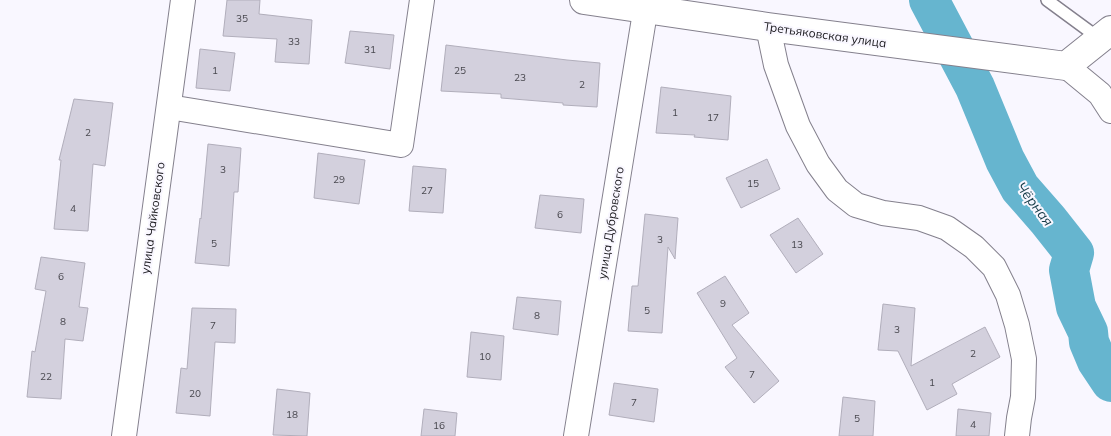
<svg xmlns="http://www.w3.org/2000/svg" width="1111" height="436" viewBox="0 0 1111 436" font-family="Mulish,sans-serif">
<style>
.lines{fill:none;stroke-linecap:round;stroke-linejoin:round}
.river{stroke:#66b5cf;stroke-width:40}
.building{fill:#d3d0dd;stroke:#b1aebb}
.lane-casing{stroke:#84808d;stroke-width:14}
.street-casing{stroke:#84808d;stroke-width:26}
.secondary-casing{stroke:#84808d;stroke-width:30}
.lane{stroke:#fff;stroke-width:11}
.street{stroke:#fff;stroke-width:24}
.secondary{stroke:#fff;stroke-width:28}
.labels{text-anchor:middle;stroke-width:4;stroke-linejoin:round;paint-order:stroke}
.number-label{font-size:10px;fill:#48474e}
.street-label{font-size:12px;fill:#1a191e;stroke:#f9f7ff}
.water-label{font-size:14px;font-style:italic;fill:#163b47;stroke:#f9f7ff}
</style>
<rect width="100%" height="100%" fill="#f9f7ff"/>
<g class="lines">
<path class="river" d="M929,0L975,87L1005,160L1020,188L1048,220L1074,253L1069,270L1076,307L1088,332L1089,342L1097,361L1111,382"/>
</g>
<g class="building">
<path d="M227,0H260L259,14L312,20L309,64L275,62L277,39L223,36Z"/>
<path d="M350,31L394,35L390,69L345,63Z"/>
<path d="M446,45L567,60L600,63L597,107L563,105V103L501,98V94L441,91Z"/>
<path d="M200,49L235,53L230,91L196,88Z"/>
<path d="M661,87L731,96L728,140L694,137L695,135L656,133Z"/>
<path d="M74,99L113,103L105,166L93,164L88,231L54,229L61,160H59Z"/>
<path d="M208,144L241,148L238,192H234L229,266L195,263L200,218L201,219Z"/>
<path d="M318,153L365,160L359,204L314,198Z"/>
<path d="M767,159L780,189L741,208L726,178Z"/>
<path d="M413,166L446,169L443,213L409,211Z"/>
<path d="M540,195L584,199L581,233L535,228Z"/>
<path d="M645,214L678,218L675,259L668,247L662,333L628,331L632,286H638Z"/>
<path d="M798,218L823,254L796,273L770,235Z"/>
<path d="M41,257L85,263L79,307L88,308L83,341L65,339L61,399L27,397L32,351L35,352L46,291L35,289Z"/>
<path d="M725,276L749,313L732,325L779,381L754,403L725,367L737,358L697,293Z"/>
<path d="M517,297L561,301L558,335L513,329Z"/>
<path d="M883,304L915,308L911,366L985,327L1000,357L952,384L957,394L927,410L898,351L878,350Z"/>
<path d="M192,308L236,309L235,343L215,342L210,416L176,413L181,368L187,369Z"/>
<path d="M471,332L504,336L501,380L467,377Z"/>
<path d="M614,383L658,389L654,422L609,415Z"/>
<path d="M277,389L310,393L307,436L273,435Z"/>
<path d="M843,397L875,401L873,436H839Z"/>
<path d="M424,409L457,413L455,436H421Z"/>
<path d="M958,409L991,413L989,436H956Z"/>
</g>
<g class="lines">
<defs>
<path id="lane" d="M1047,0L1100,39"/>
<g id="street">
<path d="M768,27L776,65L798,126L818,164L837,190L856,205L883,213L919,218L947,228L974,247L994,267L1008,295L1017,325L1024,359L1023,397L1019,418L1017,436"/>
<path d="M1066,66L1100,94L1111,111"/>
<path d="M169,107L401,145L422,0"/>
<path d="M124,436L183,0"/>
<path d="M576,436L647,0"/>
</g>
<path id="secondary" d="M584,0L768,27L1066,66L1111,30"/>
</defs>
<use href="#lane" class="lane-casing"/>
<use href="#street" class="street-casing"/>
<use href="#secondary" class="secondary-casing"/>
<use href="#lane" class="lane"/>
<use href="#street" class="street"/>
<use href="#secondary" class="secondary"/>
</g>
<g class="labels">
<g class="number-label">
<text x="242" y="22">35</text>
<text x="294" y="45">33</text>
<text x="370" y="53">31</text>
<text x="215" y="74">1</text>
<text x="460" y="74">25</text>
<text x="520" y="81">23</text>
<text x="582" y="88">2</text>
<text x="675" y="116">1</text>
<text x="713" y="121">17</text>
<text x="88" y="136">2</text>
<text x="223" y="173">3</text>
<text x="339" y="183">29</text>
<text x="753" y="187">15</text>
<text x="427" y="194">27</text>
<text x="73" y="212">4</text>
<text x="560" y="218">6</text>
<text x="660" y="243">3</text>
<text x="214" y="247">5</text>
<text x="797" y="248">13</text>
<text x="61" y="280">6</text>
<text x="723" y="307">9</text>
<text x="647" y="314">5</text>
<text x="537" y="319">8</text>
<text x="63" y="325">8</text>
<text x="213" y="329">7</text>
<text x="897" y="333">3</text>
<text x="973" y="357">2</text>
<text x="485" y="360">10</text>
<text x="752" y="378">7</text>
<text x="46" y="380">22</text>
<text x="932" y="386">1</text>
<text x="195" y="397">20</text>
<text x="634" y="406">7</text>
<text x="292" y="418">18</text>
<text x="857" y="422">5</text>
<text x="973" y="428">4</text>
<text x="439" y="429">16</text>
</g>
<g class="street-label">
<text transform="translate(825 35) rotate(8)" y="4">Третьяковская улица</text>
<text transform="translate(153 218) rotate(-82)" y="4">улица Чайковского</text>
<text transform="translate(611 223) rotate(-81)" y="4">улица Дубровского</text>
</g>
<g class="water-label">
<text transform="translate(1035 204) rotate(53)" y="5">Чёрная</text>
</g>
</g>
</svg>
